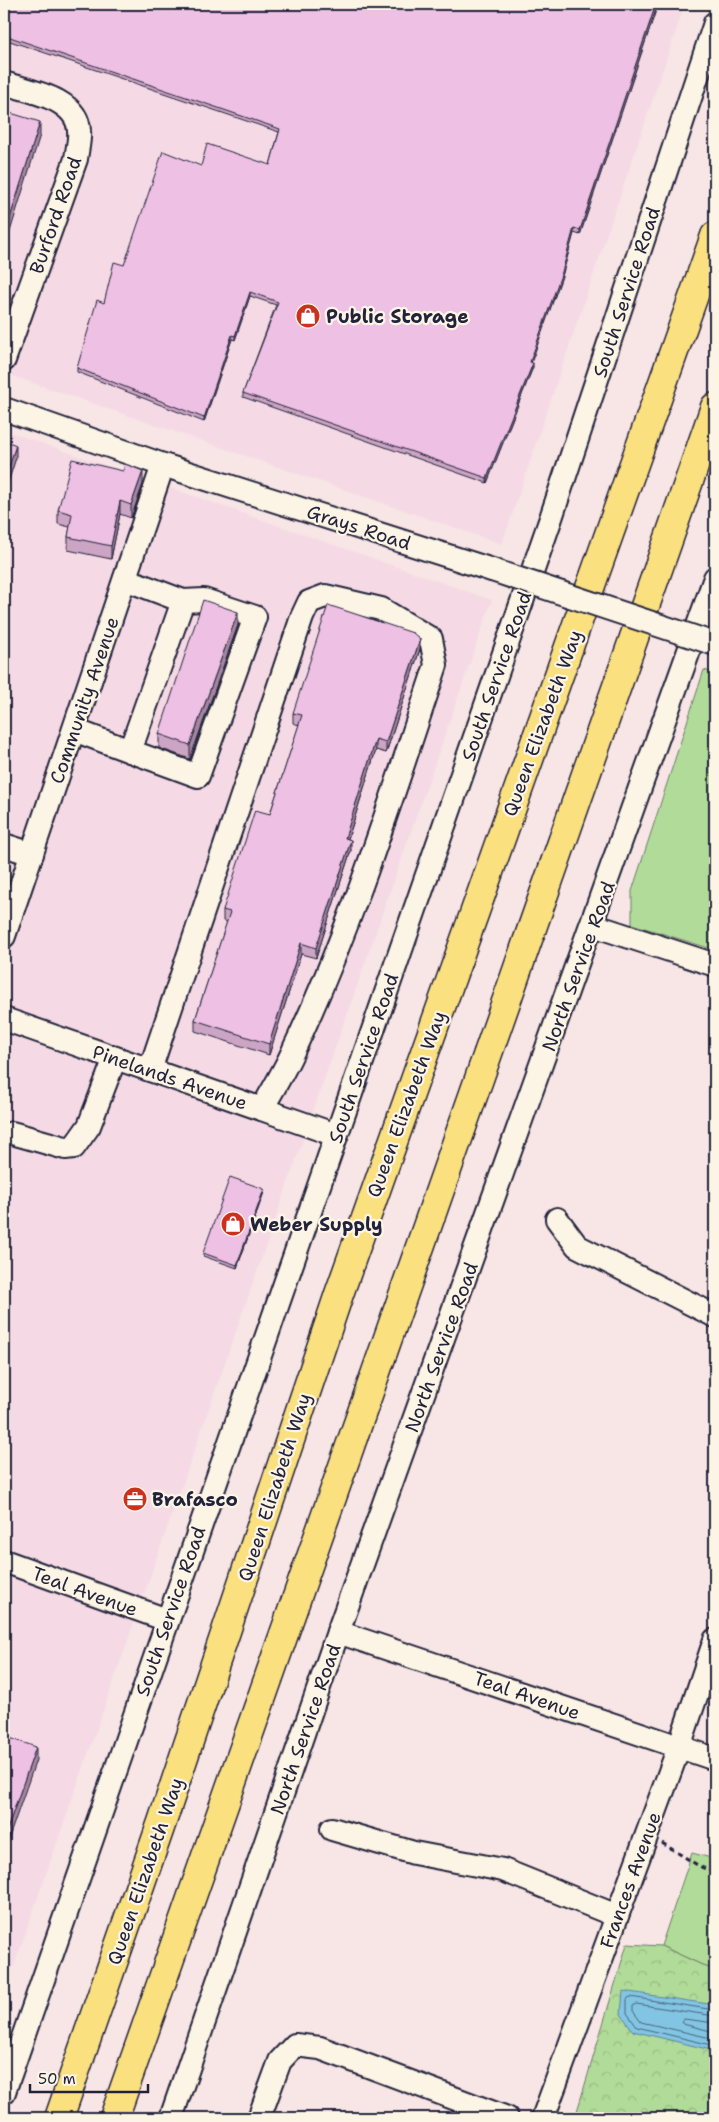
<svg xmlns="http://www.w3.org/2000/svg" width="719" height="2122" viewBox="0 0 719 2122" font-family="'Shantell Sans',sans-serif">
<style>
.built{fill:#f5dae5}
.green{fill:#b1db98;stroke:#6a7e6a}
.forest{fill:url(#forest-crowns);stroke:#6a7e6a}
.water{fill:#82c5e3;stroke:#5c84a0}
.lines{fill:none;stroke-linecap:round;stroke-linejoin:round}
.shore{stroke:#48637e;stroke-width:1}
.minor-casing{stroke:#22223b;stroke-width:26}
.highway-casing{stroke:#22223b;stroke-width:31}
.path{stroke:#22223b;stroke-width:3;stroke-dasharray:5 4;stroke-linecap:butt}
.minor{stroke:#fcf5e5;stroke-width:22}
.highway{stroke:#fbe080;stroke-width:28}
.minor-bridge-casing{stroke:#22223b;stroke-width:26;stroke-linecap:butt}
.minor-bridge{stroke:#fcf5e5;stroke-width:22}
.wall{fill:#cca5c4;stroke:#22223b}
.shaded-wall{fill:#a686a0;stroke:#22223b}
.building{fill:#edc0e4;stroke:#22223b}
.labels{text-anchor:middle;stroke-width:4.5;stroke-linejoin:round;paint-order:stroke}
.street-label{font-size:19px;fill:#22223b;stroke:#fcf5e5}
.poi-label{font-size:19px;font-weight:bold;fill:#22223b;stroke:#fcf5e5;text-anchor:start}
</style>
<defs>
<pattern id="forest-crowns" width="20" height="18" patternUnits="userSpaceOnUse" patternTransform="scale(1.25)"><rect width="20" height="18" fill="#b1db98"/><path d="M2 6a3 3 0 1 1 6 0M12 15a3 3 0 1 1 6 0" fill="none" stroke="#98bc84"/></pattern>
</defs>
<rect width="100%" height="100%" fill="#f8e5e5"/>
<filter id="ink" filterUnits="userSpaceOnUse"><feTurbulence type="fractalNoise" baseFrequency=".02" numOctaves="2"/><feDisplacementMap in="SourceGraphic" scale="10" xChannelSelector="R" yChannelSelector="G"/><feConvolveMatrix kernelMatrix="1 2 1 2 8 2 1 2 1" color-interpolation-filters="sRGB"/></filter>
<g filter="url(#ink)">
<g class="built">
<path d="M4,4H685L502,544L4,373Z"/>
<path d="M4,430L492,600L4,1994Z"/>
</g>
<g class="green">
<path d="M704,670L715,673V950L632,924V891Z"/>
<path d="M692,1853L715,1859V1971L661,1946Z"/>
</g>
<path class="forest" d="M627,1944L661,1946L715,1971V2118H575Z"/>
<path class="water" d="M623,1991L715,2005V2051L633,2031L621,2014Z"/>
<g class="lines">
<g class="shore">
<path d="M715,2010L630,1997L627,1999V2013L637,2027L715,2046"/>
<path d="M715,2016L636,2004L633,2006V2011L641,2022L715,2039"/>
<path d="M715,2023L684,2019L681,2021L683,2024L715,2032"/>
</g>
<defs>
<g id="minor">
<path d="M4,83C28,91 78,98 79,131C80,140 77,150 76,159L4,360"/>
<path d="M4,409L163,465L492,570"/>
<path d="M74,730L130,751L183,601L125,579"/>
<path d="M130,751L198,776L255,617L204,600L183,601"/>
<path d="M4,845L32,854"/>
<path d="M593,925L715,965"/>
<path d="M4,936L163,465"/>
<path d="M4,1019L336,1135"/>
<path d="M150,1070L302,617L309,602L325,596L381,609L431,639L436,665C393,794 352,926 294,1049C285,1070 273,1089 262,1109"/>
<path d="M12,1133L65,1148L74,1147L89,1126L115,1058"/>
<path d="M557,1219L577,1246L715,1316"/>
<path d="M4,1561L167,1620"/>
<path d="M338,1632L715,1759"/>
<path d="M332,1829L414,1853L503,1870L617,1916"/>
<path d="M4,2092L551,518L715,23"/>
<path d="M171,2118L338,1632L715,578"/>
<path d="M259,2118L280,2061L295,2045L320,2048L507,2118"/>
<path d="M543,2118L679,1747L715,1640"/>
</g>
<g id="highway">
<path d="M59,2118L162,1822L339,1294L715,236"/>
<path d="M114,2118L715,407"/>
</g>
</defs>
<use href="#minor" class="minor-casing"/>
<use href="#highway" class="highway-casing"/>
<path class="path" d="M662,1843L699,1866L715,1873"/>
<use href="#minor" class="minor"/>
<use href="#highway" class="highway"/>
<defs>
<path id="minor-bridge" d="M492,570L715,644"/>
</defs>
<use href="#minor-bridge" class="minor-bridge-casing"/>
<use href="#minor-bridge" class="minor-bridge"/>
</g>
<g class="wall">
<path d="M4,4H658L580,235L574,233L562,276L531,362L533,367L487,483L243,397V393L276,305L250,296L235,340L232,339L204,422L77,372V368L104,303L124,265L201,166L270,165L279,132L4,39Z"/>
<path d="M143,484L131,518L120,514L111,559L68,550V537L70,527L58,524V510Z"/>
<path d="M238,625L190,759L159,748V734Z"/>
<path d="M420,649L386,753L376,750L348,839L351,850L316,958L301,954L269,1055L195,1031V1020L227,922L223,921V910L270,814L299,725L293,723V713Z"/>
<path d="M264,1192L237,1268L203,1256V1253Z"/>
</g>
<g class="shaded-wall">
<path d="M656,4H658L580,235V230Z"/>
<path d="M40,122V135L4,251V237Z"/>
<path d="M574,228V233L562,276L530,366V362Z"/>
<path d="M250,292V296L235,340V336Z"/>
<path d="M232,335V339L204,422V418Z"/>
<path d="M533,363V367L487,483V478Z"/>
<path d="M16,445V458L4,495V481Z"/>
<path d="M143,471V484L131,518V505Z"/>
<path d="M120,501V514L111,559V546Z"/>
<path d="M238,612V625L190,759V745Z"/>
<path d="M420,639V649L386,753V742Z"/>
<path d="M376,739V750L345,848V838Z"/>
<path d="M351,840V850L316,958V948Z"/>
<path d="M301,943V954L269,1055V1044Z"/>
<path d="M264,1189V1192L237,1268V1265Z"/>
<path d="M36,1747V1760L4,1852V1838Z"/>
</g>
<g class="building">
<path d="M4,4H656L580,230L574,228L562,272L530,362L533,363L487,478L243,393L278,302L250,292L235,336L232,335L204,418L77,368L97,300L104,303L114,262L124,265L163,151L201,166L207,144L270,165L280,129L4,35Z"/>
<path d="M4,111L40,122L4,237Z"/>
<path d="M4,440L16,445L4,481Z"/>
<path d="M72,459L123,471L125,464L143,471L131,505L120,501L111,546L68,537L72,514L58,510Z"/>
<path d="M203,600L238,612L190,745L159,734Z"/>
<path d="M328,605L413,633L420,639L386,742L376,739L345,838L351,840L316,948L301,943L269,1044L195,1020L230,912L223,910L255,810L270,814L302,715L293,713Z"/>
<path d="M230,1177L264,1189L237,1265L203,1253Z"/>
<path d="M4,1736L36,1747L4,1838Z"/>
</g>
</g>
<defs>
<symbol id="shop-disc" viewBox="-11 -11 22 22"><circle r="9.5" fill="#c8321e" stroke="#fcf5e5"/><path d="M-5-2.5h2.3a2.7 3.5 0 0 1 5.4 0H5L5.5 6h-11ZM-1.5-2.5h3a1.5 2.3 0 0 0-3 0Z" fill="#fff"/></symbol>
<symbol id="office-disc" viewBox="-11 -11 22 22"><circle r="9.5" fill="#c8321e" stroke="#fcf5e5"/><path d="M-6-3h4V-5.5h4V-3h4V5H-6ZM-1-4.5V-3h2v-1.5ZM-6 0V1H6V0Z" fill="#fff"/></symbol>
</defs>
<g fill-rule="evenodd">
<use href="#shop-disc" x="294" y="302" width="28" height="28"/>
<use href="#shop-disc" x="219" y="1210" width="28" height="28"/>
<use href="#office-disc" x="121" y="1485" width="28" height="28"/>
</g>
<g class="labels">
<g class="street-label">
<text transform="translate(55 215) rotate(-71)" y="7">Burford Road</text>
<text transform="translate(626 292) rotate(-72)" y="7">South Service Road</text>
<text transform="translate(359 527) rotate(18)" y="7">Grays Road</text>
<text transform="translate(496 676) rotate(-71)" y="7">South Service Road</text>
<text transform="translate(84 700) rotate(-71)" y="7">Community Avenue</text>
<text transform="translate(542 723) rotate(-70)" y="7">Queen Elizabeth Way</text>
<text transform="translate(578 966) rotate(-70)" y="7">North Service Road</text>
<text transform="translate(363 1058) rotate(-71)" y="7">South Service Road</text>
<text transform="translate(170 1077) rotate(19)" y="7">Pinelands Avenue</text>
<text transform="translate(406 1104) rotate(-70)" y="7">Queen Elizabeth Way</text>
<text transform="translate(441 1347) rotate(-70)" y="7">North Service Road</text>
<text transform="translate(274 1487) rotate(-72)" y="7">Queen Elizabeth Way</text>
<text transform="translate(85 1591) rotate(20)" y="7">Teal Avenue</text>
<text transform="translate(170 1611) rotate(-71)" y="7">South Service Road</text>
<text transform="translate(527 1695) rotate(19)" y="7">Teal Avenue</text>
<text transform="translate(305 1729) rotate(-71)" y="7">North Service Road</text>
<text transform="translate(145 1871) rotate(-71)" y="7">Queen Elizabeth Way</text>
<text transform="translate(630 1880) rotate(-70)" y="7">Frances Avenue</text>
</g>
<g class="poi-label">
<text x="326" y="323">Public Storage</text>
<text x="250" y="1231">Weber Supply</text>
<text x="152" y="1506">Brafasco</text>
</g>
</g>
<rect width="719" height="2122" fill="none" stroke="#fcf5e5" stroke-width="20"/>
<rect x="10" y="10" width="699" height="2102" fill="none" stroke="#22223b" stroke-width="2" filter="url(#ink)"/>
<path d="M30 2084v8h118v-8" fill="none" stroke="#22223b" stroke-width="2.5"/>
<text x="38" y="2084" font-size="15" fill="#22223b" stroke="#fcf5e5" stroke-width="4" paint-order="stroke">50 m</text>
</svg>
